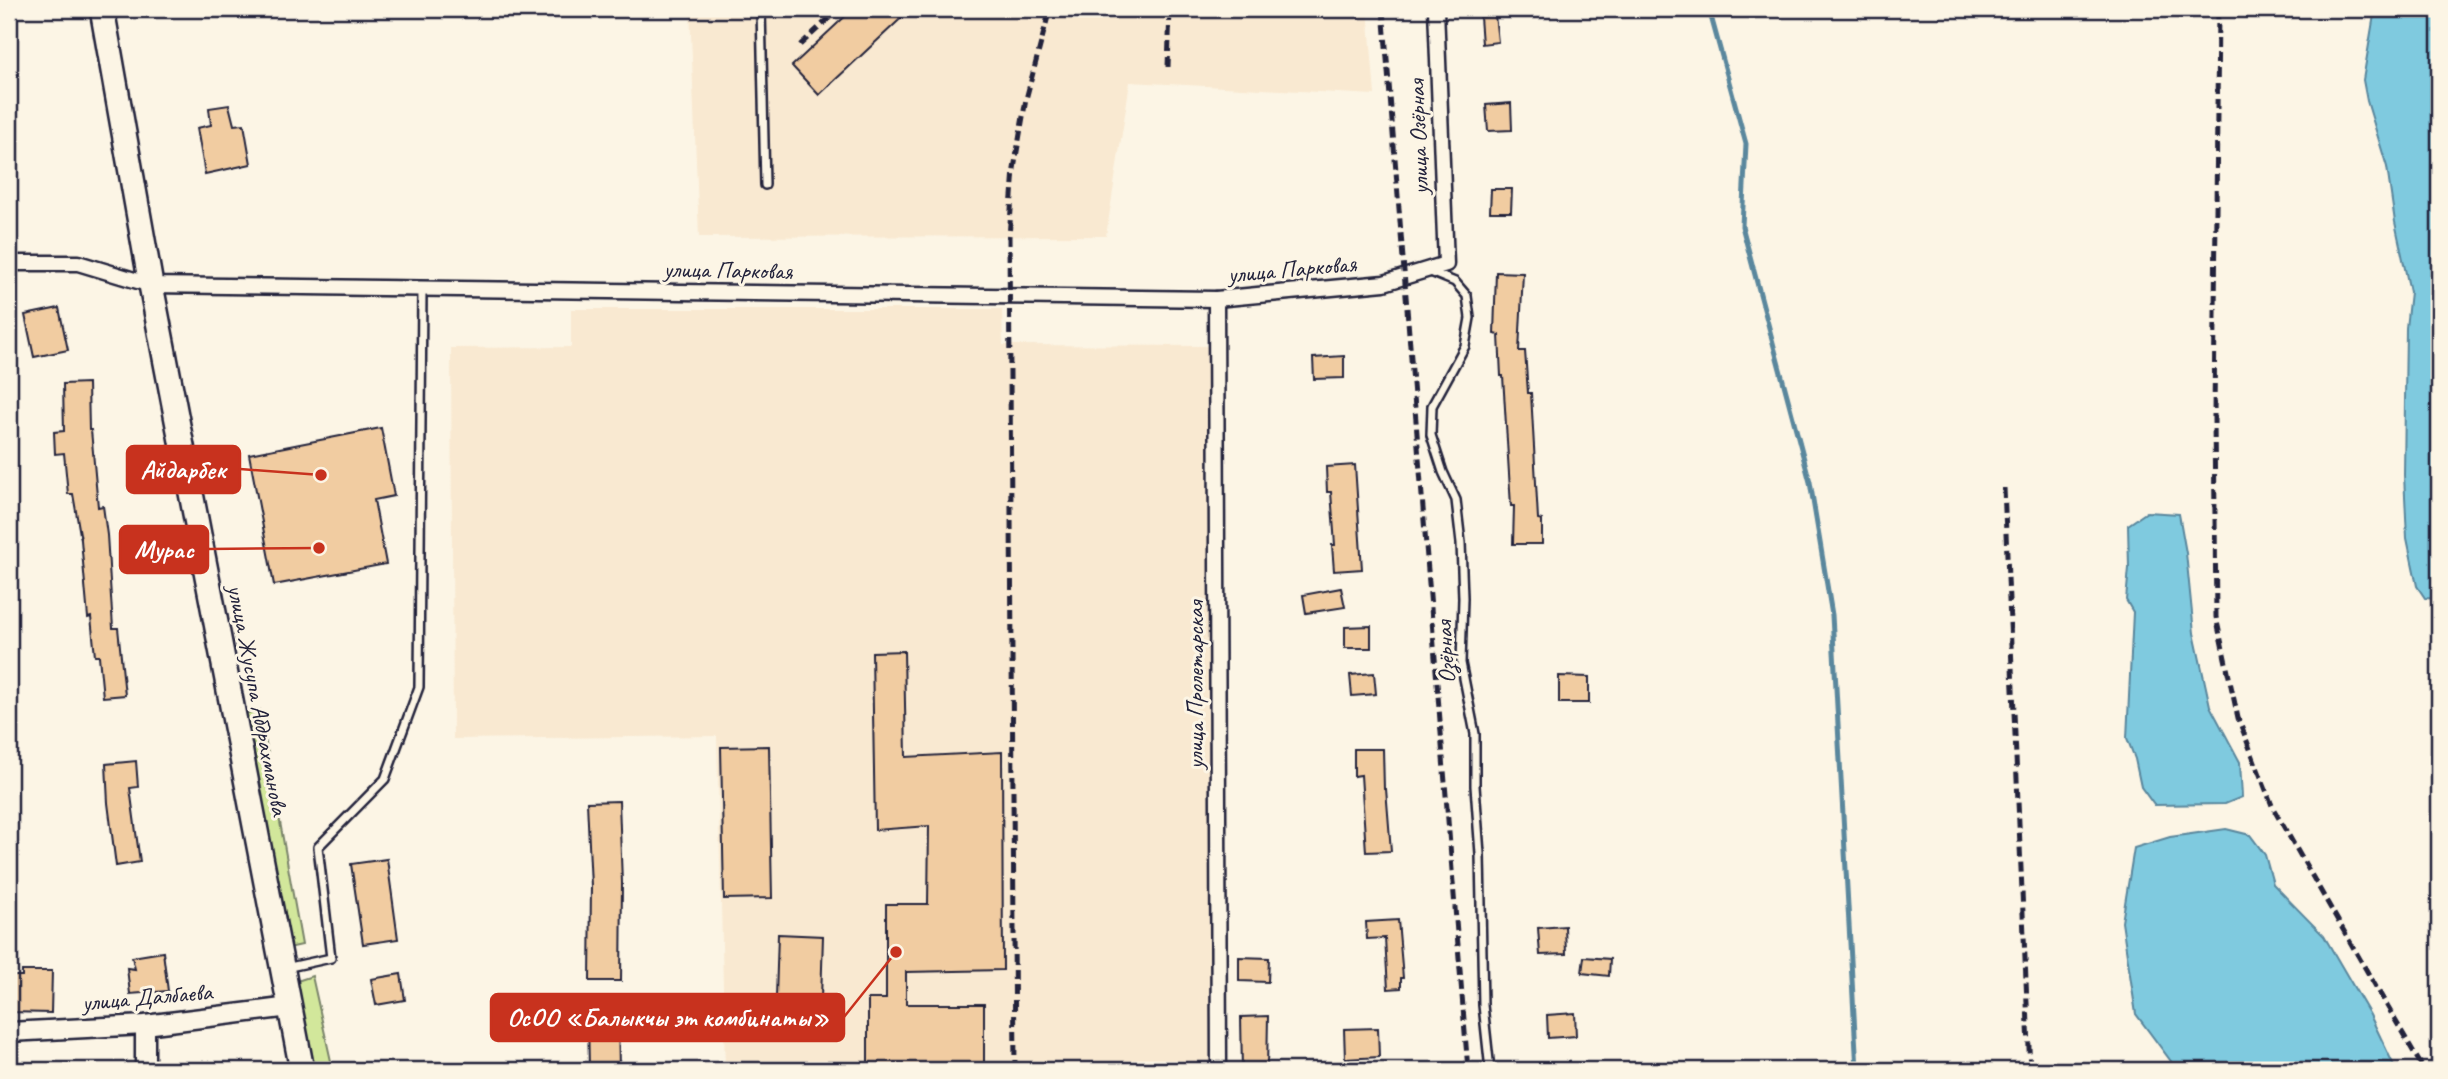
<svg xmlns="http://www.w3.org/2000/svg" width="2448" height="1079" viewBox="0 0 2448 1079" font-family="Caveat,sans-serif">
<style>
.built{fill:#f9e9d1}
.green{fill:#d2e79b;stroke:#7a846b;stroke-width:2}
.water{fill:#7fcadf;stroke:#5a879d;stroke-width:2}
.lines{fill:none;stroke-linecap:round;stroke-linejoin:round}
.stream{stroke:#5a879d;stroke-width:5}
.building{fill:#f1cca1;stroke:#22223b;stroke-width:2}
.service-casing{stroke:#22223b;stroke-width:12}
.minor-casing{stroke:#22223b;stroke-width:19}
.tertiary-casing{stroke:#22223b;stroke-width:23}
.trunk-casing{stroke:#22223b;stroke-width:28}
.service{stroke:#fcf5e5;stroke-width:7}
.minor{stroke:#fcf5e5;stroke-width:14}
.tertiary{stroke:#fcf5e5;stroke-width:18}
.trunk{stroke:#fcf5e5;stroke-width:23}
.rail{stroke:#22223b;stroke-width:5;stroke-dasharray:10 5;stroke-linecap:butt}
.labels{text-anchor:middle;stroke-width:6;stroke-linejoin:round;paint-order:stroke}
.street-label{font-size:24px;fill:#22223b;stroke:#fcf5e5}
.leader{fill:none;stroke:#c8321e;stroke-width:2.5}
.callout-dot{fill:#c8321e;stroke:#fcf5e5;stroke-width:2.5}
.callout{fill:#c8321e;stroke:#c8321e;stroke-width:2.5}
.callout-label{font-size:26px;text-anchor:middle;font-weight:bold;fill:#fff}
</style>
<rect width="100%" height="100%" fill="#fcf5e5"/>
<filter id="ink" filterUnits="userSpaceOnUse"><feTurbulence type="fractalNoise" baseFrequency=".0143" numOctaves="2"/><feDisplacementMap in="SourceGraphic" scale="14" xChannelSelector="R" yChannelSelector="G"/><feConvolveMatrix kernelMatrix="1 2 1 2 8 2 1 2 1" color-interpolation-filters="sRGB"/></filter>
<g filter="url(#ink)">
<g class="built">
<path d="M690,9H1368L1375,95L1130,82L1106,236L699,237Z"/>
<path d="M571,309H1002L1003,345L1210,346L1212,1070H725L717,736L453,739L451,348L571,347Z"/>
</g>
<g class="green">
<path d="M260,710L302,945L279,950L234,716Z"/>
<path d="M312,976L333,1070H325L301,1062L285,985Z"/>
</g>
<g class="water">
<path d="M2375,9H2439V599L2425,598L2417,586L2407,538L2404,475L2406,328L2410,292L2395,222L2387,167L2367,101L2363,80Z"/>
<path d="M2147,512L2179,514L2186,553L2194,633L2210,706L2240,762L2242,797L2225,804L2154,805L2141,787L2135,759L2127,738L2133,612L2126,600L2129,568L2128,525Z"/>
<path d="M2226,829L2250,835L2265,855L2273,884L2324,936L2370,1015L2396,1070H2183L2173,1064L2136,1014L2122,922L2134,848L2170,837Z"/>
</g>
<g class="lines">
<path class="stream" d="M1709,9L1746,144L1742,226L1810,482L1832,615L1857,1070"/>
</g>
<g class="building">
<path d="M853,9H911L819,95L792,66Z"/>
<path d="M1495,15L1498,42L1482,44L1480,17Z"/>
<path d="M1511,103L1512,130L1488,131L1486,105Z"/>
<path d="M229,105L234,125L244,124L251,164L205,174L197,128L211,125L209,108Z"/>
<path d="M1491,189H1512L1511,212H1490Z"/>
<path d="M1496,272L1523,273L1519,351H1525L1528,393H1531L1538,519L1542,520V544H1513L1514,506H1511L1503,376H1501L1499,335L1494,334Z"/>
<path d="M59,308L68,350L34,357L25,315Z"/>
<path d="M1344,356V378L1314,379L1313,358Z"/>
<path d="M88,383L89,430H91L98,507L103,506L107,535L113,628H118L125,695L103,697L99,656H95L91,617L88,618L81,540L73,494H68L64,453L55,454L54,432L64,431L63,384Z"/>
<path d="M381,428L394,496L374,500L386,564L274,585L249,454Z"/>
<path d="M1355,465L1362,569L1334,571L1332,545H1335L1331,492H1327L1326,467Z"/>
<path d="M1341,588L1345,607L1306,613L1303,595Z"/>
<path d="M1371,626V648H1345V627Z"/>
<path d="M904,651L906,757L1002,752L1003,970L906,972V1004H984V1070H868V999H886V904H928L929,826L875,830L872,652Z"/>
<path d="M1374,673L1376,694L1352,696L1350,675Z"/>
<path d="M1559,676L1589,677V703H1559Z"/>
<path d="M769,746L772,898L724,899L721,747Z"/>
<path d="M1354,749H1383L1384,789H1386L1391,851L1366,852L1361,775L1354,776Z"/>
<path d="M136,761L138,787L130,788L140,862L116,866L108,803L106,764Z"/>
<path d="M619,801L622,883L621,981H590L591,886L587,802Z"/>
<path d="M387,859L398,939L363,944L351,864Z"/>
<path d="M1398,920L1403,978H1401V988L1388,989L1385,938L1367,939L1366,922Z"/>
<path d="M1565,926L1566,954L1540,955L1538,928Z"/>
<path d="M778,934L823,936L820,1031L775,1030Z"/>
<path d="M163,952L168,991L130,994L127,968L135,969L132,957Z"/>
<path d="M1239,957L1269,958L1268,982L1239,981Z"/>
<path d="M1584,957L1610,959L1609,976L1582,973Z"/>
<path d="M22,971H52L51,1013L9,1012V976H22Z"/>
<path d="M401,974L405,1000L376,1005L371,979Z"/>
<path d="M1575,1013L1576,1036L1548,1038L1547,1015Z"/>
<path d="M588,1015H618L619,1070H589Z"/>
<path d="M1268,1016L1267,1070H1242L1241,1017Z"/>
<path d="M1378,1028L1379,1057L1345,1059L1344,1029Z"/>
</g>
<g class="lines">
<defs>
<g id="service">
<path d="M761,9L765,185"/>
<path d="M1428,271L1455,282L1467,296L1470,318L1465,346L1432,406L1431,435L1443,472L1456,500L1461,543L1463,598L1461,663L1475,734V786L1480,854L1483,1005L1490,1070"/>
<path d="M285,968L331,958L318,847L385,779L419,687L422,289"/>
</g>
<g id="minor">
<path d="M9,263H78L151,285L1216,299L1384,283L1446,264L1436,9"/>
<path d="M1216,299L1219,1070"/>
</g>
<g id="tertiary">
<path d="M145,1025V1070"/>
<path d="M9,1032L145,1025L290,1007"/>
</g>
<path id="trunk" d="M102,9L151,285L302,1070"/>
</defs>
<use href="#service" class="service-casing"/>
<use href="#minor" class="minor-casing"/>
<use href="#tertiary" class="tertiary-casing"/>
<use href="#trunk" class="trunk-casing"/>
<use href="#service" class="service"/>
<use href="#minor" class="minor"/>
<use href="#tertiary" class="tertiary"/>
<use href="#trunk" class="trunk"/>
<g class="rail">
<path d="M1383,9L1468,1070"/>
<path d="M2218,9L2214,417L2216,617L2238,718L2273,808L2424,1070"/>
<path d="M800,45L839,9"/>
<path d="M1168,67L1170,9"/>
<path d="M2004,488L2030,1070"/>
<path d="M1015,1070L1009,237L1014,169L1026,99L1050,9"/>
</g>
</g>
</g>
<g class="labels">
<g class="street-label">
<text transform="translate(1418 137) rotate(-92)" y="8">улица Озёрная</text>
<text transform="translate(1292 269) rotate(-5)" y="8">улица Парковая</text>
<text transform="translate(728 270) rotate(1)" y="8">улица Парковая</text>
<text transform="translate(1445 652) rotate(-93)" y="8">Озёрная</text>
<text transform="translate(1195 685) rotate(-90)" y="8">улица Пролетарская</text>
<text transform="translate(258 700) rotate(79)" y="8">улица Жусупа Абдрахманова</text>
<text transform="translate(147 997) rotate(-5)" y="8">улица Далбаева</text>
</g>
</g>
<path class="leader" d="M321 475L240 469M319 548L208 549M896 952L844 1017"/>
<g class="callout-dot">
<circle cx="321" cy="475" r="7"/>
<circle cx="319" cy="548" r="7"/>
<circle cx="896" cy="952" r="7"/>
</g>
<g class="callout">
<rect x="127" y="446" width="113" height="47" rx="7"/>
<rect x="120" y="526" width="88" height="47" rx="7"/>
<rect x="491" y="994" width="353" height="47" rx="7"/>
</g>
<g class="callout-label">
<text x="183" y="478">Айдарбек</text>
<text x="164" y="558">Мурас</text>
<text x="668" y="1026">ОсОО «Балыкчы эт комбинаты»</text>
</g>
<rect width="2448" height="1079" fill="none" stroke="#fcf5e5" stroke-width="35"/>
<rect x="18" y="18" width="2413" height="1044" fill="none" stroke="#22223b" stroke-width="2.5" filter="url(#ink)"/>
</svg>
